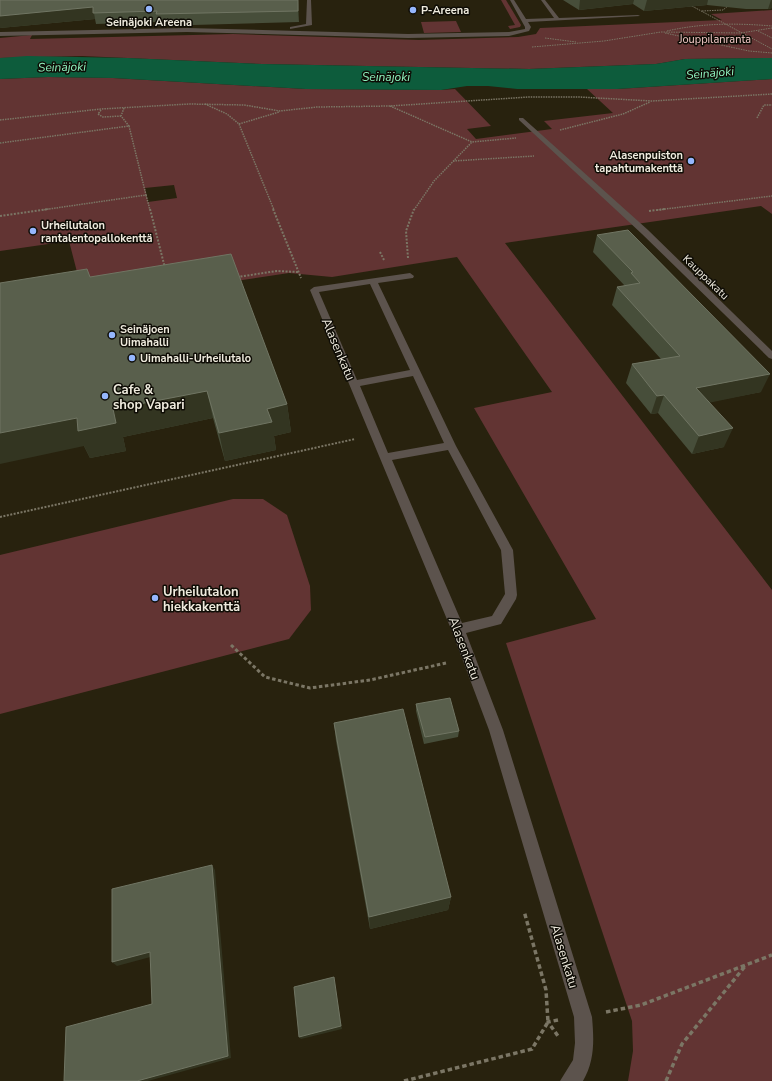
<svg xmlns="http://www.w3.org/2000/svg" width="772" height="1081" viewBox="0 0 772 1081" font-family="'Nunito Sans',sans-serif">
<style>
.green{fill:#623433;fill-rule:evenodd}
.water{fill:#0d5c3c}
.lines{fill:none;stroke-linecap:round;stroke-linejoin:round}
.path-far4{stroke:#7b7665;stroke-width:1;stroke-dasharray:1.5 1;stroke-linecap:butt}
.path-far3{stroke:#7b7665;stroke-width:1.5;stroke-dasharray:1.5 1;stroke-linecap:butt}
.path-far2{stroke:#7b7665;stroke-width:2;stroke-dasharray:2 1.5;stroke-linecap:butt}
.path-far1{stroke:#7b7665;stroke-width:3;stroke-dasharray:3.5 2.5;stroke-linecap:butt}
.path{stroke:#7b7665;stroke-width:3.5;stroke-dasharray:4.5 3;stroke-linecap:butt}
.minor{fill:#5c534d;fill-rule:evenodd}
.wall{fill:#474e3a}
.shaded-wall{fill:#333521}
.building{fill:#595f4c;stroke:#707563}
.poi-dot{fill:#95b6fd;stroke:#0e0c05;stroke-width:1.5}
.labels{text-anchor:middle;stroke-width:3;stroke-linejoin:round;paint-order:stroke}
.far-poi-label{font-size:11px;font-weight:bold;fill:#efebde;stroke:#0e0c05;text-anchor:start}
.far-park-label{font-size:11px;fill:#f5cbc9;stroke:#0e0c05}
.far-street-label{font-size:11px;fill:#efebde;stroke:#0e0c05}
.far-water-label{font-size:12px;font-style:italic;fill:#8ef3bf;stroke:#0e0c05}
.street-label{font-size:13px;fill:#efebde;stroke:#0e0c05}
.poi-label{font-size:13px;font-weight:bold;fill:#efebde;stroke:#0e0c05;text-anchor:start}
</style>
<rect width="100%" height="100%" fill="#28220e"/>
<g class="green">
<path d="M501,0H506L521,25L520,27L510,29L508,26L515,25Z"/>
<path d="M772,10V58L685,59L656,64L529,69L262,64L82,56L0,58V38L32,35L30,39L233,34L419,40L518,37L536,34L540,28L722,20L711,14Z"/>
<path d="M456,21L461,32L424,33L421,22Z"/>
<path d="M48,77L113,78L306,89L441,90L455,89L491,126L467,129L476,139L552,129L544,121L613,113L587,89H617L772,79V214L761,206L505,243L772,590V1081H628L633,1051L632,1021L506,643L596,619L474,408L552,392L457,257L332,277L289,273L236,281L105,293L77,272L69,241L0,251V143L4,142H0V79ZM174,185L177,198L148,202L145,188Z"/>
<path d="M233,499H263L287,515L310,586L311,610L289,639L0,714V555Z"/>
</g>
<path class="water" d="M27,56L128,58L262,64L529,69L656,64L685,59L772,58V79L617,89H517L488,86H467L441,90L306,89L113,78L48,77L0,79V58Z"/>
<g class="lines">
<g class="path-far4">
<path d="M690,5L772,49"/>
<path d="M702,11L723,10L729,5"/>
<path d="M667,31C702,23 736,23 772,26"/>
<path d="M758,31L772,38"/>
<path d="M665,33L749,51L772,53"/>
<path d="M545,38L576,42"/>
<path d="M532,47L604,41L661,32L741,33L772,28"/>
</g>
<g class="path-far3">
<path d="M205,104L227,114L239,124L274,210"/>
<path d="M390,106L472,142L516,138"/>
<path d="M124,108L121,116L129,126"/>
<path d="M101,110L98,114L103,117L121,116"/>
<path d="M757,118L764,105H772"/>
<path d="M0,120L101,109L189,104L244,105L280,111L317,107L390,106L529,97H579L652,101L772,94"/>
<path d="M239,124L279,112"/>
<path d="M560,130L623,114L650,102"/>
<path d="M0,143L129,126L146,195L42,210"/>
<path d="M453,161L534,156"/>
<path d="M146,195L150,210"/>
<path d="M414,210L434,181L472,142"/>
<path d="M657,210L772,196"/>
</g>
<g class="path-far2">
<path d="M150,209L165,268"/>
<path d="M273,209L301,278"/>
<path d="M649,211L665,209"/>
<path d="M0,216L49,209"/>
<path d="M380,252L384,260"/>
<path d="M408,258L406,231L414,209"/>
<path d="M237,277L277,271L298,272"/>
<path d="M0,517L355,439"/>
</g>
<path class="path-far1" d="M231,645L265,677L310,688L370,680L446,663"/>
<g class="path">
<path d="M606,1012L641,1005L772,955"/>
<path d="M558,1020L548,1022L558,1036"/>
<path d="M404,1081L532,1049L548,1022L546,990L524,911"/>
<path d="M666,1081L682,1044L746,965"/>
</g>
<g class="minor">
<path d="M307,0H311L312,25L290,29V27L306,24Z"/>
<path d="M510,0H514L526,19L554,18L541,0H545L559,18L638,15L640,16L528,22L531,27L529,31L509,36L408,38L187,32L0,36V32L187,28L408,34L509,32L525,29V27Z"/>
<path d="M519,118H523L648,230L772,351V359L769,358L642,234L519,120Z"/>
<path d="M410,273L414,276L413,278L378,283L456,446L513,550L517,595L516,599L501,624L466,633L503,730L592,1017C594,1040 595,1060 583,1081H560L573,1060L575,1043L574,1017L489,730L451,629L310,290L314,287ZM370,284L410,370L357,380L319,292ZM413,376L444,443L388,453L360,386ZM448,450L501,550L505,594L492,616L462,623L392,460Z"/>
</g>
</g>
<g class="wall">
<path d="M0,0H298L299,22L158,26L157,22L96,24L95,19L0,28Z"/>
<path d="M563,0H772V8L768,9H746L707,5L644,11L633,4L579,10Z"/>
<path d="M597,235L761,392L709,402L724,447L692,454L658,413L651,414L626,383L632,364L661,359L612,305L617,287L625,286L593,252Z"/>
<path d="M87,269L90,277L287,404L291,432L274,436L276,450L225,461L213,418L123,437L126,451L90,458L84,446Z"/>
<path d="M416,704L459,731L458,737L424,744L416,711Z"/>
<path d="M334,723L451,897L448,910L370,929L336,741Z"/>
</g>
<g class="shaded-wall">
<path d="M298,0L299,22L298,11Z"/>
<path d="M580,0H634L633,4L579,10Z"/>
<path d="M647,0H708L707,5L644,11Z"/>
<path d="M771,0H772V8L768,9Z"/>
<path d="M93,7L95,19L0,28V16Z"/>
<path d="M770,374L761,392L689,407L696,388Z"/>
<path d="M207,391L213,418L123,437L126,451L90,458L84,446L0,464V433L113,409Z"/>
<path d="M664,395L658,413L651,414L657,396Z"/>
<path d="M287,404L291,432L274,436L276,450L225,461L219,433L267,409Z"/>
<path d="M733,428L724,447L692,454L699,436Z"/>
<path d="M212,865L215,870L231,1058L148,1081H137Z"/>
<path d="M451,897L448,910L370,929L369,917Z"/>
<path d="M150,952L154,956L117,966L112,962Z"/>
<path d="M334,977L342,1029L301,1039L299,1037Z"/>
</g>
<g class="building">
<path d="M0,0H298V11L156,14L157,11L93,13V7L0,16Z"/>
<path d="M628,230L770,374L696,388L733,428L699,436L664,395L657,396L632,364L680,356L617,287L640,283L631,273L633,272L597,235Z"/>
<path d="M231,254L287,404L267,409L272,422L219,433L207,391L113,409L116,423L78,431L77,418L0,433V283L87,269L90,277Z"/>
<path d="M450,698L459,731L425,737L416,704Z"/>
<path d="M403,709L451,897L369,917L334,723Z"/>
<path d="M212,865L228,1056L137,1081H64L66,1027L152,1004L150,952L112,962V889Z"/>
<path d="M334,977L341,1026L299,1037L294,987Z"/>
</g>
<g class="poi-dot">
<circle cx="149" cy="9" r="4"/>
<circle cx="413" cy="10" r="4"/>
<circle cx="691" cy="161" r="4"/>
<circle cx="33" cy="231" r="4"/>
<circle cx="112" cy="335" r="4"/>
<circle cx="132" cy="358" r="4"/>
<circle cx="105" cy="396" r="4"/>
<circle cx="155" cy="598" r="4"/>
</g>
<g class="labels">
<g class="far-poi-label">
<text x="421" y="14">P-Areena</text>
<text x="149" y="26" text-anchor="middle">Seinäjoki Areena</text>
<text x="683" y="159" text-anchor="end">Alasenpuiston<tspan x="683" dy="13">tapahtumakenttä</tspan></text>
<text x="41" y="229">Urheilutalon<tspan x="41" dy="13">rantalentopallokenttä</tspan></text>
<text x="120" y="333">Seinäjoen<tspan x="120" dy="13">Uimahalli</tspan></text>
<text x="140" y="362">Uimahalli-Urheilutalo</text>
</g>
<g class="far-park-label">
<text x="715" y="43">Jouppilanranta</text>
</g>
<g class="far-street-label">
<text transform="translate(706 277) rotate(44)" y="4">Kauppakatu</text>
</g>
<g class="far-water-label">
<text transform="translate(62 67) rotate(-1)" y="4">Seinäjoki</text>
<text transform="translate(710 73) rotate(-5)" y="4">Seinäjoki</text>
<text x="386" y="81">Seinäjoki</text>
</g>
<g class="street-label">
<text transform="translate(339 349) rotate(67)" y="5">Alasenkatu</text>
<text transform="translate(465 648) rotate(69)" y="5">Alasenkatu</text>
<text transform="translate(565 956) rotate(73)" y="5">Alasenkatu</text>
</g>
<g class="poi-label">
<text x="113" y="394">Cafe &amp;<tspan x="113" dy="15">shop Vapari</tspan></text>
<text x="163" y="596">Urheilutalon<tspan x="163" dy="15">hiekkakenttä</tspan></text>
</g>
</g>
</svg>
